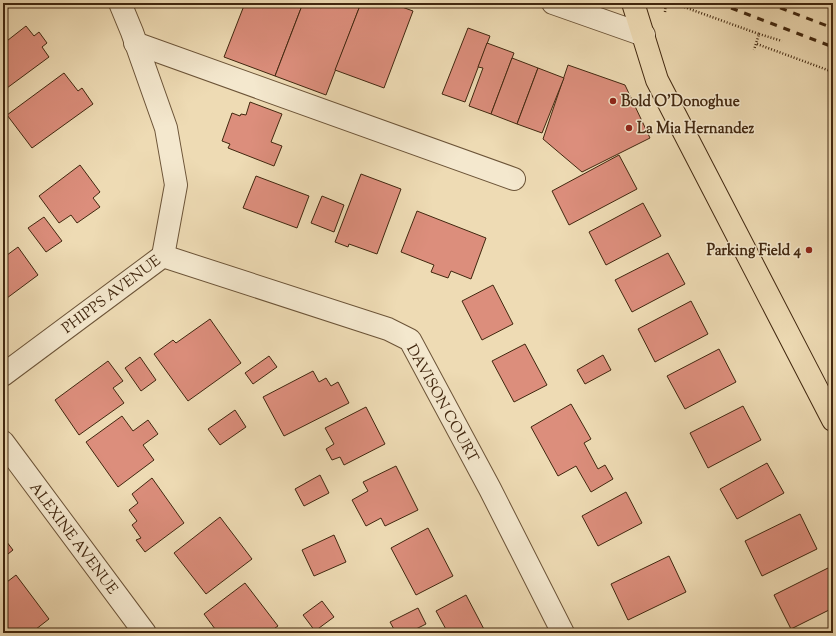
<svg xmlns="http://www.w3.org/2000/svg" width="836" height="636" viewBox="0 0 836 636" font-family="'Sorts Mill Goudy',serif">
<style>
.building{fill:#dc8e7c;stroke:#41270f}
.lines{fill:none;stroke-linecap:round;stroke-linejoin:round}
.minor-casing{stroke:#6c5438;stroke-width:24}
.major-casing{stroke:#41270f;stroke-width:24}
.path{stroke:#41270f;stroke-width:2.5;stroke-dasharray:1 2;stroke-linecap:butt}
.minor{stroke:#f4e8ce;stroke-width:22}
.major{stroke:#eedbb4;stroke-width:22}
.rail{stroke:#41270f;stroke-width:3;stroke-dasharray:7 7;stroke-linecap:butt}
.poi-dot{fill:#8f2418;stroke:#f4e8ce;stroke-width:1.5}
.labels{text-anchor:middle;stroke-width:3;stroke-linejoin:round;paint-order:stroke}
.poi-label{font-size:15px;font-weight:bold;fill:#41270f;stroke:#f4e8ce;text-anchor:start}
.street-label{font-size:15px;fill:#41270f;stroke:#f4e8ce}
</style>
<rect width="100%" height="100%" fill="#eedbb4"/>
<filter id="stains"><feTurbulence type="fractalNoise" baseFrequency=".005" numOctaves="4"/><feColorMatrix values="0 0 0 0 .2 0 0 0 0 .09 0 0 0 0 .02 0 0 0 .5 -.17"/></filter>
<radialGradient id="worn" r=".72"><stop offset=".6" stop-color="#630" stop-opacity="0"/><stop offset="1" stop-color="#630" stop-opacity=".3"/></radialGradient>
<g class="building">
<path d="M3,3H15L3,12Z"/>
<path d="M245,3H303L275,76L224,57Z"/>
<path d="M303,3H361L326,95L275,76Z"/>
<path d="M361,3H391L413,11L384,88L335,70Z"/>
<path d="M26,26L34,36L39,32L47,43L42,47L49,57L7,88L3,82V44Z"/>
<path d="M468,28L490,36L465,102L442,94Z"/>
<path d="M487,43L514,53L491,114L469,106L483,68L478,67Z"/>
<path d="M512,58L538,68L517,124L491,114Z"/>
<path d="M568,65L625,85L650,138L582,172L543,139Z"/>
<path d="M538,68L564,78L542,133L517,124Z"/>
<path d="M64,73L78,91L82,88L93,104L32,148L7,115Z"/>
<path d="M250,102L282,114L271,142L282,146L274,166L228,148L230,144L222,141L232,113L240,116L241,114L246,115Z"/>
<path d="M619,155L637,189L569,225L552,191Z"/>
<path d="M80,165L100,192L93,198L100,207L77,223L71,215L59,223L39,196Z"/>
<path d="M361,174L401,189L377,254L349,244L348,247L335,242Z"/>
<path d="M256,176L309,196L297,228L243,208Z"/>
<path d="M322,196L344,205L334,232L311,223Z"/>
<path d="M643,203L661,236L606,265L589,232Z"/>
<path d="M417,211L486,238L471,279L451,271L448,278L431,272L434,265L401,252Z"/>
<path d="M44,217L62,241L46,252L28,228Z"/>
<path d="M18,247L38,275L3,301V258Z"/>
<path d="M668,253L685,284L632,312L615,280Z"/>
<path d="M493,285L513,324L482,340L462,301Z"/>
<path d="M691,301L708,334L655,362L638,329Z"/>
<path d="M210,319L241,363L188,401L154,354L173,340L176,343Z"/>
<path d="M525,344L547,385L514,402L492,361Z"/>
<path d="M719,349L736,382L685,409L667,376Z"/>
<path d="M603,355L611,370L585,384L577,370Z"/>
<path d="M269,356L277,367L253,384L245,373Z"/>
<path d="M140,357L156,380L141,391L125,368Z"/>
<path d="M108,361L123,381L113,388L124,403L79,435L55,400Z"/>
<path d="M313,371L319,382L326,378L331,386L338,382L349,403L284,436L263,397Z"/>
<path d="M571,404L591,439L584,443L598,469L605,465L613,479L591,492L576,466L558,476L531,427Z"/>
<path d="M743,406L761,440L708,468L690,433Z"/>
<path d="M366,407L385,444L344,465L340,457L332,460L326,449L334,444L325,428Z"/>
<path d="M235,410L246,427L220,445L208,429Z"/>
<path d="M122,416L133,431L148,420L158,434L143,445L154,460L118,487L86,442Z"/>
<path d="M767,463L784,493L737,519L720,489Z"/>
<path d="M396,466L418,510L385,526L381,518L366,526L352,500L368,491L363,482Z"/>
<path d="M320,475L329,493L304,506L295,489Z"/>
<path d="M152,478L184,523L145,552L136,540L141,538L132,525L137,521L129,510L138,503L132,494Z"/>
<path d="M626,492L642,523L598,546L582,516Z"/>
<path d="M800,514L817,549L762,576L745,541Z"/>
<path d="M220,517L252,559L206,594L174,553Z"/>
<path d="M428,528L453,576L416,595L391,548Z"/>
<path d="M334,535L346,562L314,576L302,550Z"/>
<path d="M3,537L13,550L3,558Z"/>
<path d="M669,556L686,592L628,620L611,584Z"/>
<path d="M830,567L833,573V608L791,629L774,595Z"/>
<path d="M16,575L49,619L31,633H3V585Z"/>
<path d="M245,583L278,626L268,633H218L204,614Z"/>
<path d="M466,595L486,633H448L436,611Z"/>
<path d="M322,601L334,617L315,631L303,615Z"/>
<path d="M418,608L426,624L408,633H396L390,622Z"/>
</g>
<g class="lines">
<defs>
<g id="minor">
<path d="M553,3L644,35"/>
<path d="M135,43L514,179"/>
<path d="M163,256L388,329L410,340L490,489L563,633"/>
<path d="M3,375L163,256L176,185L166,128L132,32L120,3"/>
<path d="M3,442L145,633"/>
</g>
<path id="major" d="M633,3L657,80L833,420"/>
</defs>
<use href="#minor" class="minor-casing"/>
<use href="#major" class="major-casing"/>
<g class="path">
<path d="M673,3L759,34L754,50"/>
<path d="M665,12L666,3"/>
<path d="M759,34L782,41"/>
<path d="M757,44L833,72"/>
</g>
<use href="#minor" class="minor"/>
<use href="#major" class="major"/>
<g class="rail">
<path d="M718,3L833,47"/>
<path d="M767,3L833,28"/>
</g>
</g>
<g class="poi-dot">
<circle cx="613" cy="101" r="4"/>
<circle cx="629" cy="128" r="4"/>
<circle cx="809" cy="250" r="4"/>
</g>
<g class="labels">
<g class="poi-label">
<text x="621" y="106">Bold O'Donoghue</text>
<text x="637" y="133">La Mia Hernandez</text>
<text x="801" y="255" text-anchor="end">Parking Field 4</text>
</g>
<g class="street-label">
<text transform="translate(111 294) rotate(-37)" y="5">PHIPPS AVENUE</text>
<text transform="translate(443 403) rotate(61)" y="5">DAVISON COURT</text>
<text transform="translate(74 538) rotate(53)" y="5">ALEXINE AVENUE</text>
</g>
</g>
<rect width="836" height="636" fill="none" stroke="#eedbb4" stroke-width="16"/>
<rect x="4" y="4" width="828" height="628" fill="none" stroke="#41270f" stroke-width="2"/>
<rect x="8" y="8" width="820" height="620" fill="none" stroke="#41270f"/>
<rect width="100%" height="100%" filter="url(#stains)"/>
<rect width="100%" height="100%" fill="url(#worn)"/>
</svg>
